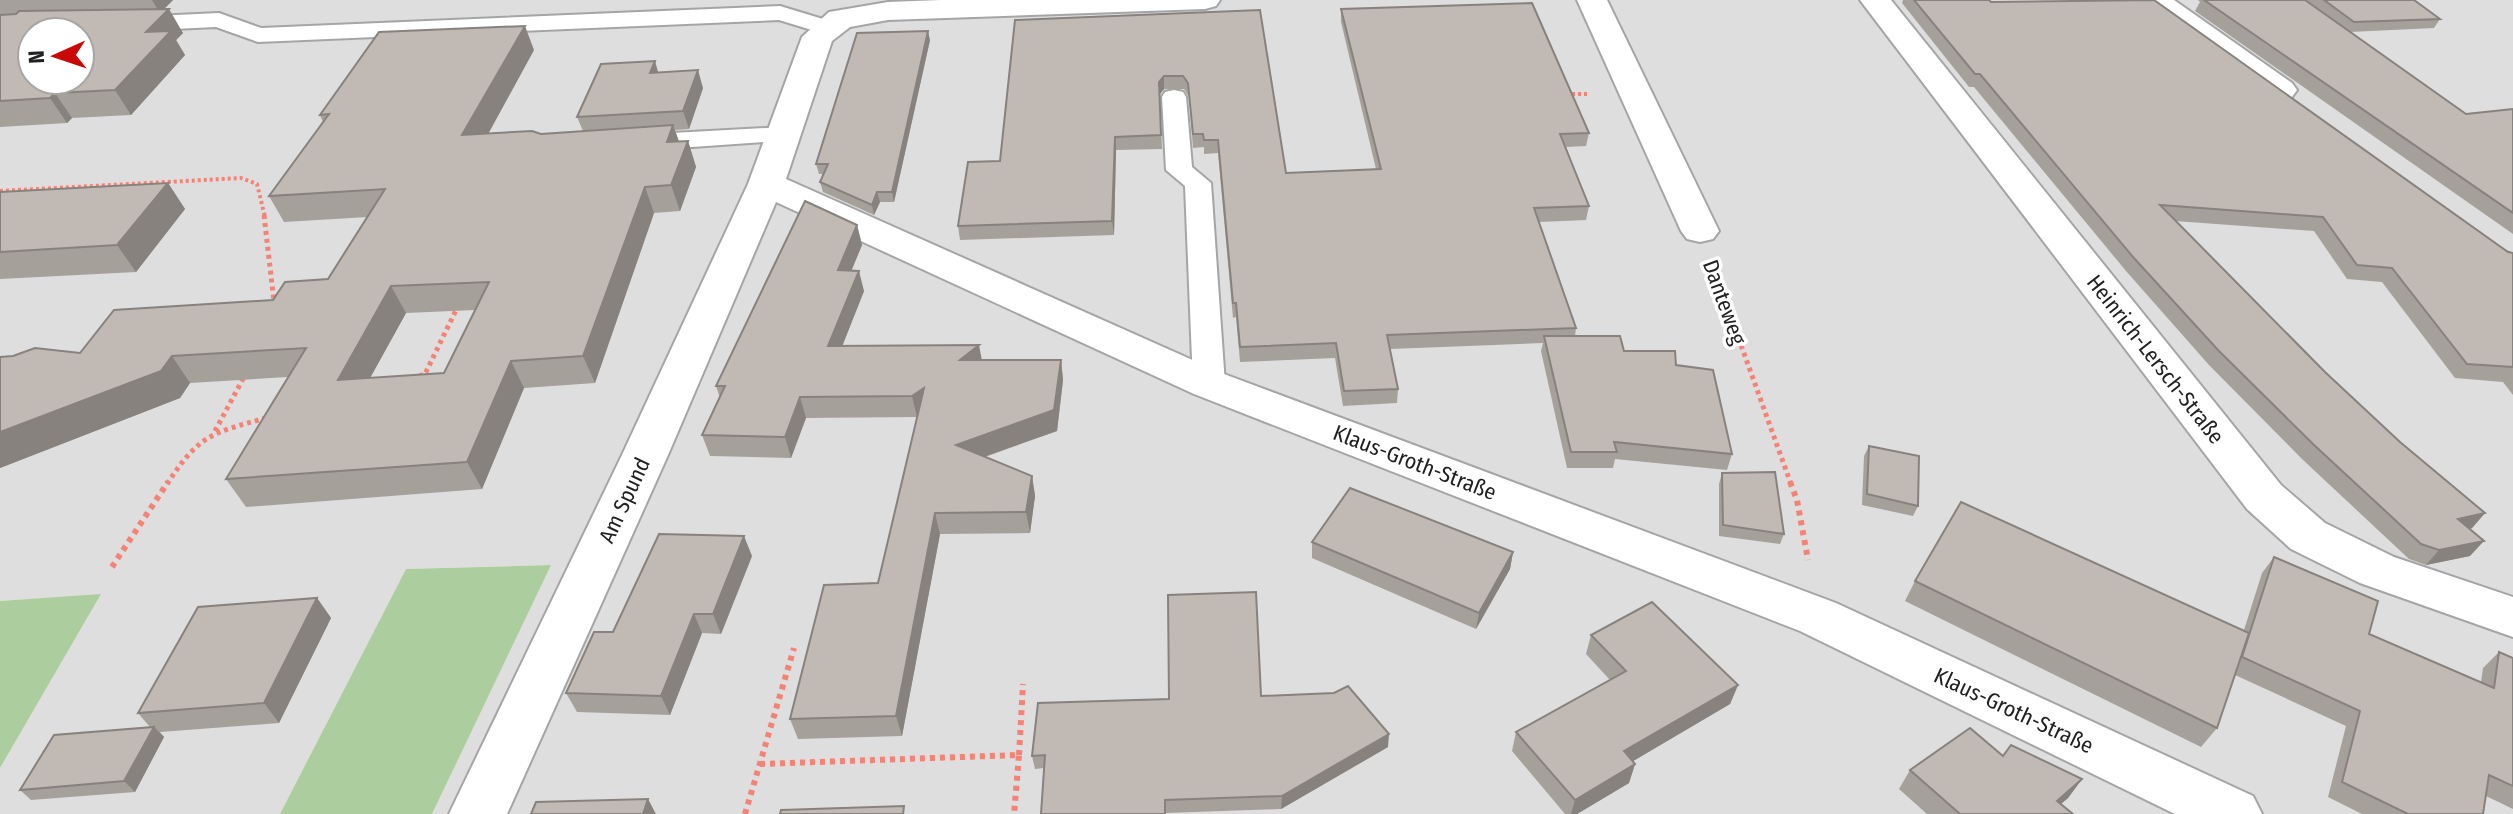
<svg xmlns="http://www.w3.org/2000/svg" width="2513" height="814" viewBox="0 0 2513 814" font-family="'Fira Sans Condensed',sans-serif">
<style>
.residential{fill:#dfdede;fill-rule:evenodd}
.forest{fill:#acce9e}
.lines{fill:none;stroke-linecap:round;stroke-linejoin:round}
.lane-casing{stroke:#a5a5a5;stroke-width:4}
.street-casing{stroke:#a5a5a5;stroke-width:4}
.path-far2{stroke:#f58274;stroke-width:4;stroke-dasharray:3 3;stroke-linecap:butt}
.path-far1{stroke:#f58274;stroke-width:5;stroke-dasharray:4 4;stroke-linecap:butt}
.path{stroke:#f58274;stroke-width:6;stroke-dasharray:5 5;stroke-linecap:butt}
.lane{fill:#fff;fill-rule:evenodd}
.street{fill:#fff;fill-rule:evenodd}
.wall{fill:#a6a09b;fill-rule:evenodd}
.shaded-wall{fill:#87827e}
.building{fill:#c1bab4;stroke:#87827e;stroke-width:2;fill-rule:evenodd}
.labels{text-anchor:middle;stroke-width:7;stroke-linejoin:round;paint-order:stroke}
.street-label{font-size:22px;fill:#212121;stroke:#fff}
</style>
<rect width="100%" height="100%" fill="#f1eee7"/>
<path class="residential" d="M0,0H2513V814H432L550,565L406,569L280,814H0V768L100,595L0,601ZM32,32H80V80H32Z"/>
<g class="forest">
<path d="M551,565L432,814H280L406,569Z"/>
<path d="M101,594L0,768V601Z"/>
</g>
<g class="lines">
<defs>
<g id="lane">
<path d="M780,6L836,23L839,28L836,33L828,35L779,20L258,42L216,27L133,31L125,29L122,24L125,19L133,17L219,13L261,28Z"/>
<path d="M1174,90L1183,92L1186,97L1192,167L1211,183L1225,384L1220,391L1209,395L1198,391L1193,384L1185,186L1166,170L1162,97L1165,92Z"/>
<path d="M784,127L793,130L797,135L793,140L635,151L626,148L622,143L626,138L635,135Z"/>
</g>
<g id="street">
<path d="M941,0H1220L1216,6L1205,9L888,20L850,27L832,41L786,179L1224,374L1836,603L2253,796L2262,814H2175L1800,631L1194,394L776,202L668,455L507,814H449L622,455L748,184L802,37L829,12L888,2Z"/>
<path d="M1577,0H1607L1719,231L1713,239L1700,242L1687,239L1681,231Z"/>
<path d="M1860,0H1891L2281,485L2325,523L2394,557L2513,597V637L2360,583L2291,549L2247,509Z"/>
<path d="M2139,0H2174L2292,83L2297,90L2292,97L2280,100L2268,97L2143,6Z"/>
</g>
</defs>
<use href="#lane" class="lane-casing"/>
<use href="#street" class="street-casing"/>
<g class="path-far2">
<path d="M1566,94H1588"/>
<path d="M0,191L241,178L257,184L265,217"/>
</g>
<g class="path-far1">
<path d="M264,215L274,302"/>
<path d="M1714,270L1791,484"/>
<path d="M419,376L425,374L458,306"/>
<path d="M215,431L244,377"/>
<path d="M167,484C199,435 211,433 266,418"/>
</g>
<g class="path">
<path d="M1790,482L1797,500L1808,560"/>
<path d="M112,567L168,482"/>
<path d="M1019,755L1023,684"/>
<path d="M760,764L1019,755L1014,814"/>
<path d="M745,814L794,648"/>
</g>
<use href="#lane" class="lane"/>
<use href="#street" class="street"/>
</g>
<g class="wall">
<path d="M0,0H173L164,9L183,33L176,40L185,55L131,115L72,118L67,123L0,127Z"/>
<path d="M1903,0H1989L1991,2L2513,253V395L2503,382L2455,378L2382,282L2347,279L2314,231L2175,221L2325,372L2400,442L2485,513L2472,528L2470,529V556L2426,565L2409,559L2302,459L2209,365L2126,271L1974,87H1969L1902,3Z"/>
<path d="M2198,0H2414L2440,19L2434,28L2350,32L2466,114L2513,109V234L2195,11L2200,2Z"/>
<path d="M1341,9L1589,133L1586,146L1566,147L1589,206L1586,220L1539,222L1576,328L1575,336L1676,365L1732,454L1727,470L1615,459L1613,468H1567L1541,351L1543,343L1390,349L1398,389L1397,403L1343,406L1335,358L1240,362L1236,317L1233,318L1218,153L1204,154V147L1193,148L1189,97L1184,89H1164L1159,95L1162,149L1116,150L1114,235L960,240L958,226L1000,161L1260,10L1286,173L1376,169L1341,22Z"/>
<path d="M930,40L894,202H880L874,215L823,192L820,182L823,174H819L816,164Z"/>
<path d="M534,50L488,133L541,134L583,131L577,117L658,72L703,88L689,129L675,130L679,142L688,141L696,167L680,211L654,213L595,383L524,388L482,489L246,507L226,479L288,377L190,383L180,398L0,468V357L80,353L273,300L328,279L368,217L284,222L269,196L323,122L320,115ZM475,310L444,373L370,378L406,313Z"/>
<path d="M168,183L185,209L136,272L0,279V190L1,192Z"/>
<path d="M857,225L862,245L851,271L864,291L842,346L982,360H1061L1063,380L1057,431L985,457L1032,476L1035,496L1030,533L940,534L902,736L798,739L790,719L878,583L917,417L806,418L791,458L710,456L702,435L720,398L716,386Z"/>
<path d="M1869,446L1918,506L1913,516L1862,505L1864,456Z"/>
<path d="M1722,473L1784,534L1780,544L1719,536V484Z"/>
<path d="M1312,542L1513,552L1510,569L1476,629L1312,558Z"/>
<path d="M752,556L721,634L702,633L670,715L577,712L566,693L613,632Z"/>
<path d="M2274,557L2369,634L2481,682L2483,668L2499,652L2513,658V809L2486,796L2483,814H2362L2328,797L2346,726L2235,675L2217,728L2201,747L1905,601L1915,581L2244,630L2262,573Z"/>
<path d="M317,598L331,618L279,723L160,732L164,737L135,792L31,800L20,790L150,727L138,713Z"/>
<path d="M1591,635L1738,685L1730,704L1633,761L1635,764L1629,783L1577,814H1565L1512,751L1516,732L1610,680L1586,654Z"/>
<path d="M1261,696L1388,747L1281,809L1166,813L1044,768L1035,769L1032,756Z"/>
<path d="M2003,756L2082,779L2068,798L2061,804L2073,814H1927L1899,789L1910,770Z"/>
</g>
<g class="shaded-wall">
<path d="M152,0H173L160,13Z"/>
<path d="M169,9L183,33L176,40L185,55L131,115L115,90L146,32Z"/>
<path d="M525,26L534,50L474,160L462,135Z"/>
<path d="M928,31L930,40L894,202L892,192Z"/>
<path d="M655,61L660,79L650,73Z"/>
<path d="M698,70L703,88L689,129L683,111Z"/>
<path d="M1164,76V89L1159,95L1162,149L1159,82Z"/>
<path d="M55,93L72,118L67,123L50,98Z"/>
<path d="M673,125L682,150L667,142Z"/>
<path d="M1115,137L1116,150L1114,235L1112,221Z"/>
<path d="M688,141L696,167L680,211L671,185Z"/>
<path d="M168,183L185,209L136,272L117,245Z"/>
<path d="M645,187L654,213L595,383L583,356Z"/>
<path d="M877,192L880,202L874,215L872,205Z"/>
<path d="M857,225L862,245L843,291L838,270Z"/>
<path d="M859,271L864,291L834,367L828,346Z"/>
<path d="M391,286L406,313L354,407L338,380Z"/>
<path d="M979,345L983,366L960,360Z"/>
<path d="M172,356L190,383L180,398L0,468V432Z"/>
<path d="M1061,360L1063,380L1057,431L960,465L956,445Z"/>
<path d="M511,361L524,388L482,489L467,462Z"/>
<path d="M924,388L917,417L912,396Z"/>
<path d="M800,397L806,418L791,458L785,437Z"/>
<path d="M1032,476L1035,496L1030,533L1026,512Z"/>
<path d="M935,513L940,534L902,736L896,716Z"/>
<path d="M2485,513L2472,528L2445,534L2458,519Z"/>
<path d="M744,536L752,556L721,634L713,614Z"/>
<path d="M2484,541L2470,556L2426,565L2439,550Z"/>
<path d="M1513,552L1510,569L1476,629L1479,613Z"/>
<path d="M317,598L331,618L279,723L264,703Z"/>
<path d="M694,614L702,633L670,715L661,696Z"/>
<path d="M1738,685L1730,704L1618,770L1624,751Z"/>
<path d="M154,727L164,737L135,792L124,781Z"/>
<path d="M1389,734L1388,747L1281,809L1282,796Z"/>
<path d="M1635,764L1629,783L1577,814H1571L1575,800Z"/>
<path d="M2082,779L2068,798L2049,814L2057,801Z"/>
<path d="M648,799L656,814H643Z"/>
</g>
<g class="building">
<path d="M1914,0H1989L1991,2L2154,0L2508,252L2513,253V367L2467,364L2392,268L2357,265L2323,217L2160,205L2325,372L2400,442L2485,513L2458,519L2484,541L2439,550L2421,544L2313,444L2218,350L2133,257L1980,74H1975Z"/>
<path d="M2204,0H2305L2466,114L2513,109V213Z"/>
<path d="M2324,0H2414L2440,19L2354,22Z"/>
<path d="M1532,3L1589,133L1560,134L1589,206L1534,208L1576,328L1387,335L1398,389L1344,391L1336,343L1240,347L1236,303H1233L1218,140H1204L1203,134H1193L1188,83L1183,76H1164L1159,82L1161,135L1115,137L1112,221L958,226L968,162L1000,161L1015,20L1260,10L1286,173L1381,169L1341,9Z"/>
<path d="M169,9L146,32L171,31L115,90L55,93L50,98L0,101V15L16,14L19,11ZM32,32H80V80H32Z"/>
<path d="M525,26L462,135L532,131L541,134L673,125L667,142L688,141L671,185L645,187L583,356L511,361L467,462L226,479L306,348L172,356L161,371L0,432V357L13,356L35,348L80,353L114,310L273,300L285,282L328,279L385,189L269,196L329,114L320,115L379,32ZM489,282L444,373L338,380L391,286Z"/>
<path d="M928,31L892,192H877L872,205L820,182L828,164H816L857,33Z"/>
<path d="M655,61L650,73L698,70L683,111L577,117L601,64Z"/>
<path d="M168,183L117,245L0,252V192Z"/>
<path d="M805,201L857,225L838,270L859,271L828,346L979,345L960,360H1061L1054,410L956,445L1032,476L1026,512L935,513L896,716L790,719L824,585L878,583L924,388L912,396L800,397L785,437L702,435L725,386H716Z"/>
<path d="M1544,336H1620L1624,351H1675L1676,365L1713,370L1732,454L1614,442L1617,452H1571Z"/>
<path d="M1869,446L1919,456L1918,506L1867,494Z"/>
<path d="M1775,472L1784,534L1723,525L1722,473Z"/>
<path d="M1350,488L1513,552L1479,613L1312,542Z"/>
<path d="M1961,502L2249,633L2217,728L1915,581Z"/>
<path d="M659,534L744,536L713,614H694L661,696L566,693L594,632H613Z"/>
<path d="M2274,557L2378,601L2369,634L2494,688L2499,652L2513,658V786L2489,775L2483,814H2408L2342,782L2360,711L2242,657Z"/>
<path d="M1256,592L1261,696L1334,693L1348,686L1389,734L1282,796L1165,800V814H1041L1045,755L1032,756L1038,703L1169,699L1168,595Z"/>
<path d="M317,598L264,703L138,713L198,607Z"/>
<path d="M1652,602L1738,685L1624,751L1635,764L1575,800L1516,732L1626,671L1591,635Z"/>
<path d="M154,727L124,781L20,790L54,735Z"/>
<path d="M1970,728L2003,756L2011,745L2082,779L2057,801L2073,814H1960L1910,770Z"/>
<path d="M648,799L643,814H531L536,802Z"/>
<path d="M904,806L903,814H780L781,810Z"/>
</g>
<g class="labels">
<g class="street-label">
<text transform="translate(1725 302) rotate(70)" y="8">Danteweg</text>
<text transform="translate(2156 359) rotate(52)" y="8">Heinrich-Lersch-Straße</text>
<text transform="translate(1415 462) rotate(21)" y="8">Klaus-Groth-Straße</text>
<text transform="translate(624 500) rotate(-65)" y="8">Am Spund</text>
<text transform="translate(2014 710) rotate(25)" y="8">Klaus-Groth-Straße</text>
</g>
</g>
<g transform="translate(56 56) rotate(267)"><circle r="38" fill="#ffffff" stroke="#a6a6a6" stroke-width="2"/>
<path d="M0-6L14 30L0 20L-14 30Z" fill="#ca0807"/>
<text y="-12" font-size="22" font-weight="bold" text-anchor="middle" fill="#212121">N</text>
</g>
</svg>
